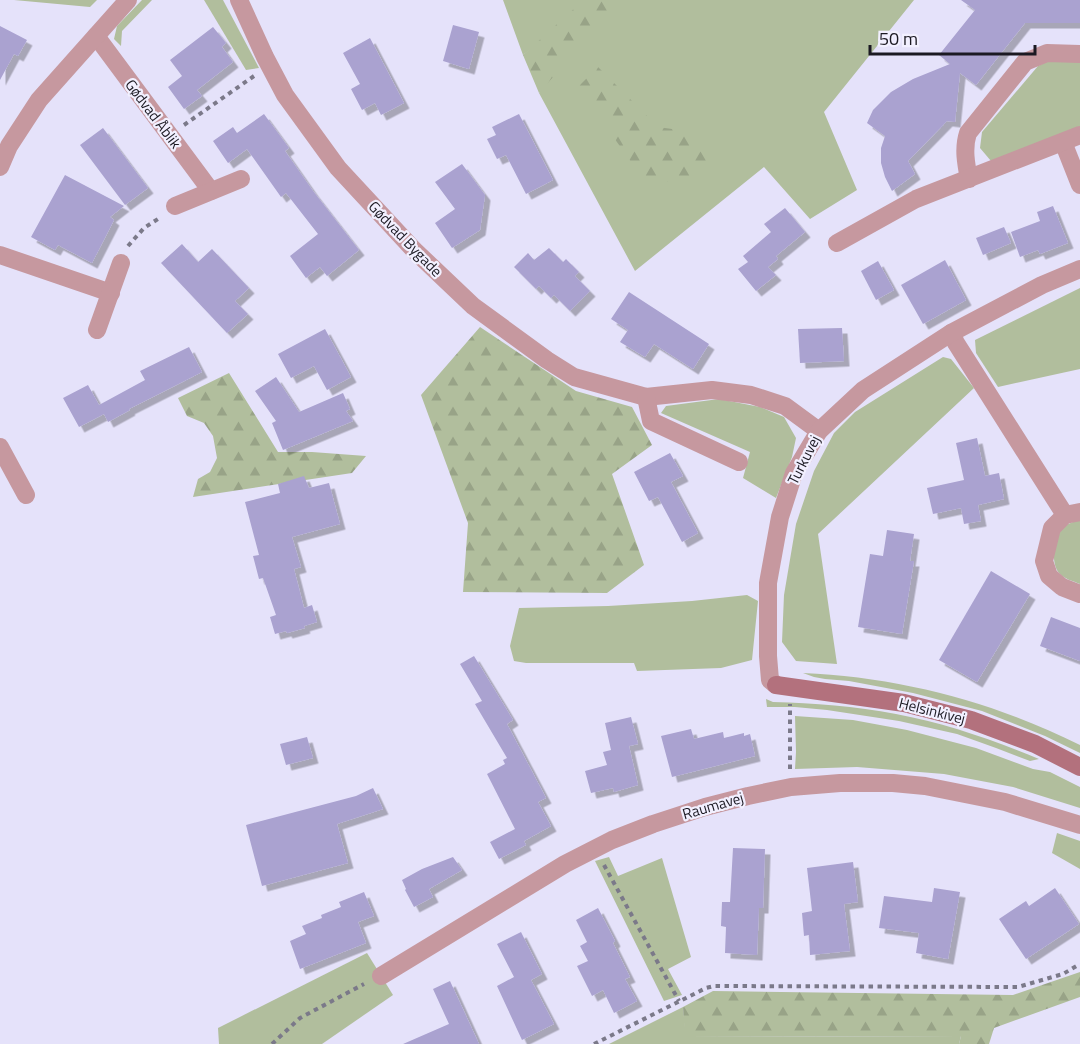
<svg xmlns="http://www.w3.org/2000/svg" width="1080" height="1044" viewBox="0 0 1080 1044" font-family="'Titillium Web',sans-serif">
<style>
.grass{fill:#b1be9d}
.forest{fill:url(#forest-firs)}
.building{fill:#aaa2d0;filter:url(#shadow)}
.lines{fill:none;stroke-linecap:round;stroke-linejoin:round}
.path{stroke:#7b7989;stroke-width:4;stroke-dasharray:4.5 4.5;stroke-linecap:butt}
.street{stroke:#c6989f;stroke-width:18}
.secondary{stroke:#b3717d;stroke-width:18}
.labels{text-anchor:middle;stroke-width:4.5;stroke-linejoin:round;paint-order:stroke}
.street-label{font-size:15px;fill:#1b1922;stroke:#f2f0ff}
</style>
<defs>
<pattern id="forest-firs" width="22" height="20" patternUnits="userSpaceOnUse" patternTransform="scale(1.5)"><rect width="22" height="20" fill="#b1be9d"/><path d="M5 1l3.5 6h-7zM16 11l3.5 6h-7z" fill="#98a387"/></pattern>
<filter id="shadow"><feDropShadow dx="5.5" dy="5.5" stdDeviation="0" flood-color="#0004"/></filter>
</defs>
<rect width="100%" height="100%" fill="#e5e2fa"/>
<g class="grass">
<path d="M14,0H97L90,7Z"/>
<path d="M142,0H152L122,31L121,46L114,39L117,26Z"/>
<path d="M204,0H223L259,68L246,70Z"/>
<path d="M503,0H914L824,112L857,190L810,219L764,167L635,271L539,93L587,6L523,55Z"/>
<path d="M1046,62H1080V127L991,161L980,148L982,132L1038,66Z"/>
<path d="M1080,288V369L998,387L976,353L975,340Z"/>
<path d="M943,357L951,359L974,388L818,534L837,664L796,661L782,642L784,595L796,524L814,471L834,433L855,412Z"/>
<path d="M719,399L760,407L784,417L796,438L792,457L776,498L743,478L750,452L661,413L666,406Z"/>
<path d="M1080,520V584C1073,581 1064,579 1059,573C1050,562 1054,537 1063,528C1068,523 1073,522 1080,520Z"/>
<path d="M747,595L758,601L752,660L721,668L637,671L634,663H526L514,661L510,646L519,608L608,606L692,601Z"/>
<path d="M803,673C899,677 994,702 1080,745V753L1045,736L982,711L913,693L849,681L825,679L814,677Z"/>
<path d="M766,699L773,702C814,703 855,706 896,714C945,723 993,740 1039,759L1030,761L996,748L957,734L899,721L827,710L795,707H767Z"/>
<path d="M795,716L853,720L907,730L976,748L1033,769L1050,772L1080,787V808L1013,787L944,774L857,767L795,769L796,752Z"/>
<path d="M1057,833L1080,841V869L1052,853Z"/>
<path d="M609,857L618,876L662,858L691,957L668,969L682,995L664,1001L595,861Z"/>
<path d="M367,953L393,995L322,1044H219L218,1028Z"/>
<path d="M683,1007L686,1037L961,1036L959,1044H609Z"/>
</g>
<g class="forest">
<path d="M580,0H617L597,27L539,93L523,55L577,6Z"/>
<path d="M598,67L658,127L686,131L710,147L708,170L678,184L641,176L578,87Z"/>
<path d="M480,327L576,391L632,407L652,445L612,474L644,565L607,593L463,592L468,523L421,395Z"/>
<path d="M229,373L278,452H312L366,456L352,473L193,497L198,479L210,472L217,458L213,436L204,423L187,416L178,398Z"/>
<path d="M1080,972V997L994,1028L989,1044H959L961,1036L685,1037L683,1007L713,991L1013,995Z"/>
</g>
<g class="building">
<path d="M961,0H1080V23H1025L976,85L960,73L955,122L947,121L908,161L915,174L892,191L885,177L881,163V148L885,136L867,123L873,110L891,92L913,79L950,64L939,55L975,10Z"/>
<path d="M453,25L479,32L469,69L443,61Z"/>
<path d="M0,26L27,40L18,56L14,54L0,80Z"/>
<path d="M213,27L226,43L222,47L233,62L197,90L202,96L184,109L168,87L182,76L170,60Z"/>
<path d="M370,38L404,103L381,115L375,103L362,110L351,89L360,84L343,53Z"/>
<path d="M264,114L289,148L285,151L313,191L359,250L327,276L320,267L306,278L290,256L318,234L286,193L281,197L247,149L228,163L213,141L233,127L237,133Z"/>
<path d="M519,114L553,180L526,194L506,155L497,159L487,139L496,135L492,127Z"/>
<path d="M103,128L148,188L125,205L80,145Z"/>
<path d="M462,164L485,195L480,230L452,248L435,223L455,209L435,182Z"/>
<path d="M65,175L124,206L110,217L114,220L92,263L58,245L55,250L31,237Z"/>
<path d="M1053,206L1068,243L1040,254L1038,250L1020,257L1011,232L1040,221L1037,212Z"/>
<path d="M785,208L805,232L776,256L778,259L768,267L776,275L756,291L738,269L748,262L743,256L771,232L764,224Z"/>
<path d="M1004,227L1011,243L983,255L976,238Z"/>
<path d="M182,244L198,262L212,249L249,288L235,301L248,314L227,333L161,263Z"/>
<path d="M549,248L563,262L566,259L579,272L575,276L590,291L570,311L554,295L551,298L539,286L536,289L514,267L528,253L534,260Z"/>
<path d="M945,260L966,300L923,324L901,285Z"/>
<path d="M878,261L894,290L876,300L861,271Z"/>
<path d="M629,292L709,344L693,369L654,344L645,357L620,342L628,330L611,319Z"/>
<path d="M842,328L844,361L800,363L798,329Z"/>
<path d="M325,329L351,377L327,390L314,366L291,378L278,354Z"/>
<path d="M189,347L202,372L129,409L130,410L108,422L104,414L79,427L63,398L88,385L99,405L145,380L140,371Z"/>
<path d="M276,377L299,412L343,393L350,409L346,411L353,421L283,450L272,423L276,421L255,391Z"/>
<path d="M977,438L985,476L999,473L1004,499L978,505L981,521L964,524L961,508L933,514L927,488L964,480L956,443Z"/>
<path d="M670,453L683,476L671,482L698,533L682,542L658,497L649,501L634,472Z"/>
<path d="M304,476L309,488L329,483L340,524L292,537L301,567L294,569L304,608L312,605L317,622L304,626L305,628L287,633L286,631L275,634L270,617L276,615L263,578L259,579L253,556L259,555L245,502L280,493L278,484Z"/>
<path d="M887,530L914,534L910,561H914L902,634L858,627L870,554L883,556Z"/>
<path d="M991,571L1030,594L977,682L939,660Z"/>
<path d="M1051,617L1080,628V661L1040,646Z"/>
<path d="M474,656L513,720L507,724L546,798L538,802L551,826L524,841L526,845L499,859L490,842L515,829L487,774L505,764L503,760L507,758L475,704L482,701L460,664Z"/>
<path d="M631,717L638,744L629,746L638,785L614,792L613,788L591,793L585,771L607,765L603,752L611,750L605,723Z"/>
<path d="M691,729L694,739L723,732L724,738L744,733V736L750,734L755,756L672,777L661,736Z"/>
<path d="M307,737L313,758L286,765L280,744Z"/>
<path d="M373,788L383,809L337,824L348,863L262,886L246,825L356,796Z"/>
<path d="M733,848L765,849L763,908H759L757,955L725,953L726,927L721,926L722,902H730Z"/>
<path d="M453,857L462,870L429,889L433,897L414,907L405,890L406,889L402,880L422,869Z"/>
<path d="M853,862L858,902L844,904L850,951L810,955L809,935L804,936L802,913L812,911L807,868Z"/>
<path d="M934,888L960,892L948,959L916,953L919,933L879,928L884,896L932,902Z"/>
<path d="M1055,888L1079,924L1026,959L999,919L1026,901L1029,906Z"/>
<path d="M364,892L374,916L358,922L366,943L300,969L290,941L306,934L302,926L322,918L321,915L341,907L339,902Z"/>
<path d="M598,908L615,941L613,943L630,977L625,979L637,1001L614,1013L603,990L592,996L577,966L588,961L580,946L587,942L576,920Z"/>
<path d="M521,932L542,974L531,980L554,1024L522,1040L497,986L514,977L497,944Z"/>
<path d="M450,981L479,1044H403L449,1024L433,989Z"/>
</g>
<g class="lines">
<g class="path">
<path d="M184,125L254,76"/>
<path d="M128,246L144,228L161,217"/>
<path d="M790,769V704"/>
<path d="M604,865L679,1001"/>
<path d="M272,1044L300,1018L364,984"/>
<path d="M594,1044L706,988L714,986L1018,987L1063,974L1080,964"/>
</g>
<g class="street">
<path d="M239,0L265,57L285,95L338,168L414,250L473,306L547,360L574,377L646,397L712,390L751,395L785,406L819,431"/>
<path d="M96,36L211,191"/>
<path d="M1063,142L1080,185"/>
<path d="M0,167L9,146L39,100L128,0"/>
<path d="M969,179C966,164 963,148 968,133L1025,62L1047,53L1080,54"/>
<path d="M175,206L241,179"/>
<path d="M837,243L916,199L1080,135"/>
<path d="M0,255L111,293"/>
<path d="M97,330L121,263"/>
<path d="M951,333L956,343L1065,515"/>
<path d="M646,397L651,421L739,462"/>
<path d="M0,447L26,495"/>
<path d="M1080,512L1065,515L1052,528L1044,561L1049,576L1062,587L1080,594"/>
<path d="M776,685L770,680L768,656V583L780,517L794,473L819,431L863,390L951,333L1042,285L1080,269"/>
<path d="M381,976L565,864L612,840L653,824L705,807L748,796L791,787L840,783H893L925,786L1005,802L1080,825"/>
</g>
<path class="secondary" d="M776,685L904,703L971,720L1035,744L1080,767"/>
</g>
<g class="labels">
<g class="street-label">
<text transform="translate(153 114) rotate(53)" y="5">Gødvad Åblik</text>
<text transform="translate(405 239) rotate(46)" y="5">Gødvad Bygade</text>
<text transform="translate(804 460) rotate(-63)" y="5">Turkuvej</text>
<text transform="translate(932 711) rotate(14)" y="5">Helsinkivej</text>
<text transform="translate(713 806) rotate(-16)" y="5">Raumavej</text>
</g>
</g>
<path d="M870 45v9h165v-9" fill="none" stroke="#1b1922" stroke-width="3"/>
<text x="879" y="45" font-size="18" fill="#1b1922" stroke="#f2f0ff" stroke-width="4.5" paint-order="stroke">50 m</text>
</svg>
